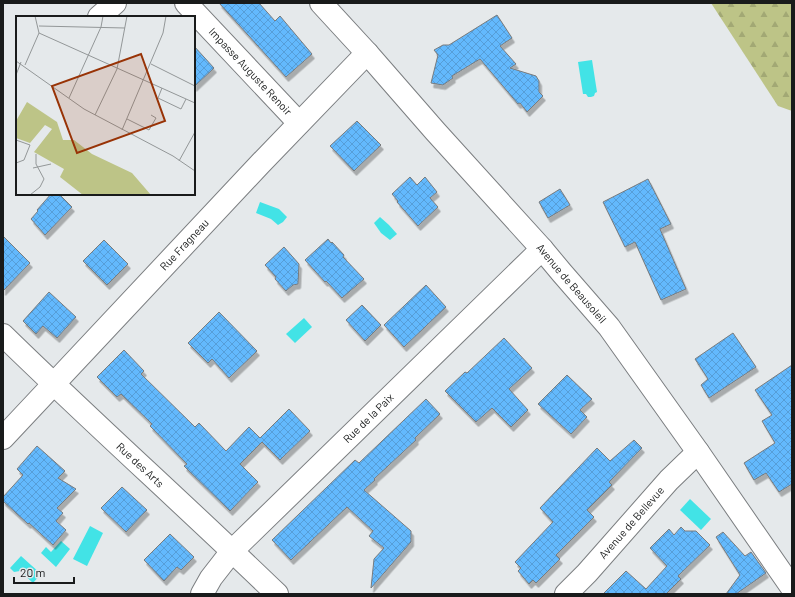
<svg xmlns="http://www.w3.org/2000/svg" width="795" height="597" viewBox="0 0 795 597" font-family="Barlow,sans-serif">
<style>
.forest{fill:url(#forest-firs)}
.water{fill:#42e3e6}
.building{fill:url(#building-cross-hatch);stroke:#787b7d;filter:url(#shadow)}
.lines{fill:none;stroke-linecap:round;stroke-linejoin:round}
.minor-casing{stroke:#7b7e80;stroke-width:24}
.minor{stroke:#fff;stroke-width:22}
.labels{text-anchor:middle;stroke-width:3;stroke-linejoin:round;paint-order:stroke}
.street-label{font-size:11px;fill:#191b1b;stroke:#e5e9eb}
.inset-road{fill:none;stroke:#939798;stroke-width:1}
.view{fill:#983306;fill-opacity:0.15;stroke:#983306;stroke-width:2}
.inset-edge{fill:none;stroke:#191b1b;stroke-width:2}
</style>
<defs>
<pattern id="forest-firs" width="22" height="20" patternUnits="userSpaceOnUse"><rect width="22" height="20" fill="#bdc487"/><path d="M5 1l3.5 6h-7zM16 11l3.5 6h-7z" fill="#a2a874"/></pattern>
<pattern id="building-cross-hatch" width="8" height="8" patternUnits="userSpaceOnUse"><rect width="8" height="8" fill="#64b9fd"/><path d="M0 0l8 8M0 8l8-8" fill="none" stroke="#569ed8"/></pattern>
<filter id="shadow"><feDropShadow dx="2.5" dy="4.5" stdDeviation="0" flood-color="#0004"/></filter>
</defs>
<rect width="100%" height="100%" fill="#e5e9eb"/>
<path class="forest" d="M711,3H792V111L778,106Z"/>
<g class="water">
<path d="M592,60L597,92L595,93L594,96L591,97H588L586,94H583L578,62Z"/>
<path d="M260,202L279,209L287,217L283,222L278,225L271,219L256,213Z"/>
<path d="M380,217L389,225L397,234L390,240L381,233L374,223Z"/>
<path d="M304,318L312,327L295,343L286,334Z"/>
<path d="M690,499L711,519L701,530L680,510Z"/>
<path d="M90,526L103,533L87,566L73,559Z"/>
<path d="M61,541L70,549L56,567L41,553L46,547L51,552Z"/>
<path d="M21,556L41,574L33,583L20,571L14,572L10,568Z"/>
</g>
<g class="building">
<path d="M219,3H259L275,21L280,16L312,54L286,77Z"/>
<path d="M497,15L512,38L500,46L516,64L510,68L536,76L539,81V92L543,96L527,112L520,103L518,104L480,59L452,76L453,78L443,85L431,83L438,55L434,50L443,45H449Z"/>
<path d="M194,46L214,68L194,87Z"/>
<path d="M357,121L381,145L354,171L330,146Z"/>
<path d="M410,177L417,185L425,177L437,192L430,198L438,207L418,226L397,202L398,201L392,194Z"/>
<path d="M648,179L671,224L660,229L686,289L661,300L635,242L625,247L603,202Z"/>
<path d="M560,189L570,205L548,218L539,202Z"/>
<path d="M51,194H59L72,207L45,235L31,219L38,211L37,210Z"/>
<path d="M3,236L30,263L3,291Z"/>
<path d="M328,239L331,243L332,242L344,255L343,257L364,279L342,298L326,281L325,282L305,260Z"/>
<path d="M104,240L128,264L107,285L83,261Z"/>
<path d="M284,247L299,264L298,284L293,285L286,291L275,279L276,277L265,265Z"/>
<path d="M426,285L446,307L404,347L384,325Z"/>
<path d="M49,292L76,317L57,338L43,326L36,334L23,321Z"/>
<path d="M362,305L381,325L365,341L346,320Z"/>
<path d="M219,312L257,351L229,378L212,359L208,363L188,343Z"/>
<path d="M733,333L756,367L709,398L701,385L708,379L695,359Z"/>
<path d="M504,338L532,368L509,389L528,410L511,427L492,408L476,422L445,391L465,372L467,373Z"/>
<path d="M124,350L144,371L141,374L195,427L199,423L226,451L249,427L260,438L289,409L310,431L280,460L262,442L240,464L258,482L230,511L184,466L187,464L150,426L152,424L121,394L117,397L97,377Z"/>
<path d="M792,365V484L779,492L766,473L754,480L744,463L775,443L762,421L772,415L755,390Z"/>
<path d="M567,375L592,399L580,410L587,417L571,434L538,404Z"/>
<path d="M426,399L440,414L415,438L416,440L374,479L375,480L364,490L411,531V542L371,588L374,559L384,548L369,536L373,531L347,507L291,560L272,540L355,460L359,463Z"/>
<path d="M634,440L642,448L609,482L612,485L587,510L594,517L556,555L560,559L536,583L533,580L529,584L518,571L521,568L515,562L553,522L540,508L597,448L610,461Z"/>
<path d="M37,446L65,471L58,478L76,489L57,508L63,513L56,521L66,530L53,545L29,523L28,524L3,501V497L23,475L17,469Z"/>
<path d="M122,487L147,510L126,532L101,508Z"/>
<path d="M681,527L685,531H696L710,545L678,576L681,579L666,594H603L626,571L646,589L667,566L650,548L669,529L674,535Z"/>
<path d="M723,532L745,556L751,552L766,573L736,594H726L740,575L716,537Z"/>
<path d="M170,534L194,557L181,570L177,567L164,581L144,560Z"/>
</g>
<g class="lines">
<defs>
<g id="minor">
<path id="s1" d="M186,3L299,123"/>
<path id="s2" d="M321,3L367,53L435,131L542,249L562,273L609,327L698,452L792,588"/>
<path d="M99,17L115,3"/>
<path id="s3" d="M3,335C93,423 187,507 277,594"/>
<path id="s4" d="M3,438L260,164L367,53"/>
<path id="s5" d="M202,594L211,578L232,551L542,249"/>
<path id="s6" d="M566,594L587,573L669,480L698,452"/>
</g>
</defs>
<use href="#minor" class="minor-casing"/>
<use href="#minor" class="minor"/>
</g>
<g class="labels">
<g class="street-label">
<text dy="4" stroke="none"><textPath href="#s1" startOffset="94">Impasse Auguste Renoir</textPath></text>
<text dy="4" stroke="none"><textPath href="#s4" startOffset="265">Rue Fragneau</textPath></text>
<text dy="4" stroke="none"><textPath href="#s2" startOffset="376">Avenue de Beausoleil</textPath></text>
<text dy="4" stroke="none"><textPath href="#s5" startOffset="243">Rue de la Paix</textPath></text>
<text dy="4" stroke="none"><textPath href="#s3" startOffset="189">Rue des Arts</textPath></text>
<text dy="4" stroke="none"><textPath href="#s6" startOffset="97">Avenue de Bellevue</textPath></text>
</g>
</g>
<g transform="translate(16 16)">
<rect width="179" height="179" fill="#e5e9eb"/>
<path d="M11,86L41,106L47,124H58L76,138L116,157L135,179H67L44,161L48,153L18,136L36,113L29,109L14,127L0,122V105Z" fill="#bdc487"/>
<path class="inset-road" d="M23,10L109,12M23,17L179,87M0,45L68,93L157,140L179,155M135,48L179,70M9,49L23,17L19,0M0,59L5,46M146,72L142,82L165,93L170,83M53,82L85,11L87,0M79,99L101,53L111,0M111,103L133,114L140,102L135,99M106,114L147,17L150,0M0,124L14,129L8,144L0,147M163,145L179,116M17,152L35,148M14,179L24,171L28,163L20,148V138"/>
<path class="view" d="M125,38L149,105L61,137L36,70Z"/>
<rect width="179" height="179" class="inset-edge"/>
</g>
<rect width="795" height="597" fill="none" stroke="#191b1b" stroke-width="8"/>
<path d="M14 577v6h60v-6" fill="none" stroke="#191b1b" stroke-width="2"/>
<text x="20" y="577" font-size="12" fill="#191b1b" stroke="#e5e9eb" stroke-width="3" paint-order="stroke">20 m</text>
</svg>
